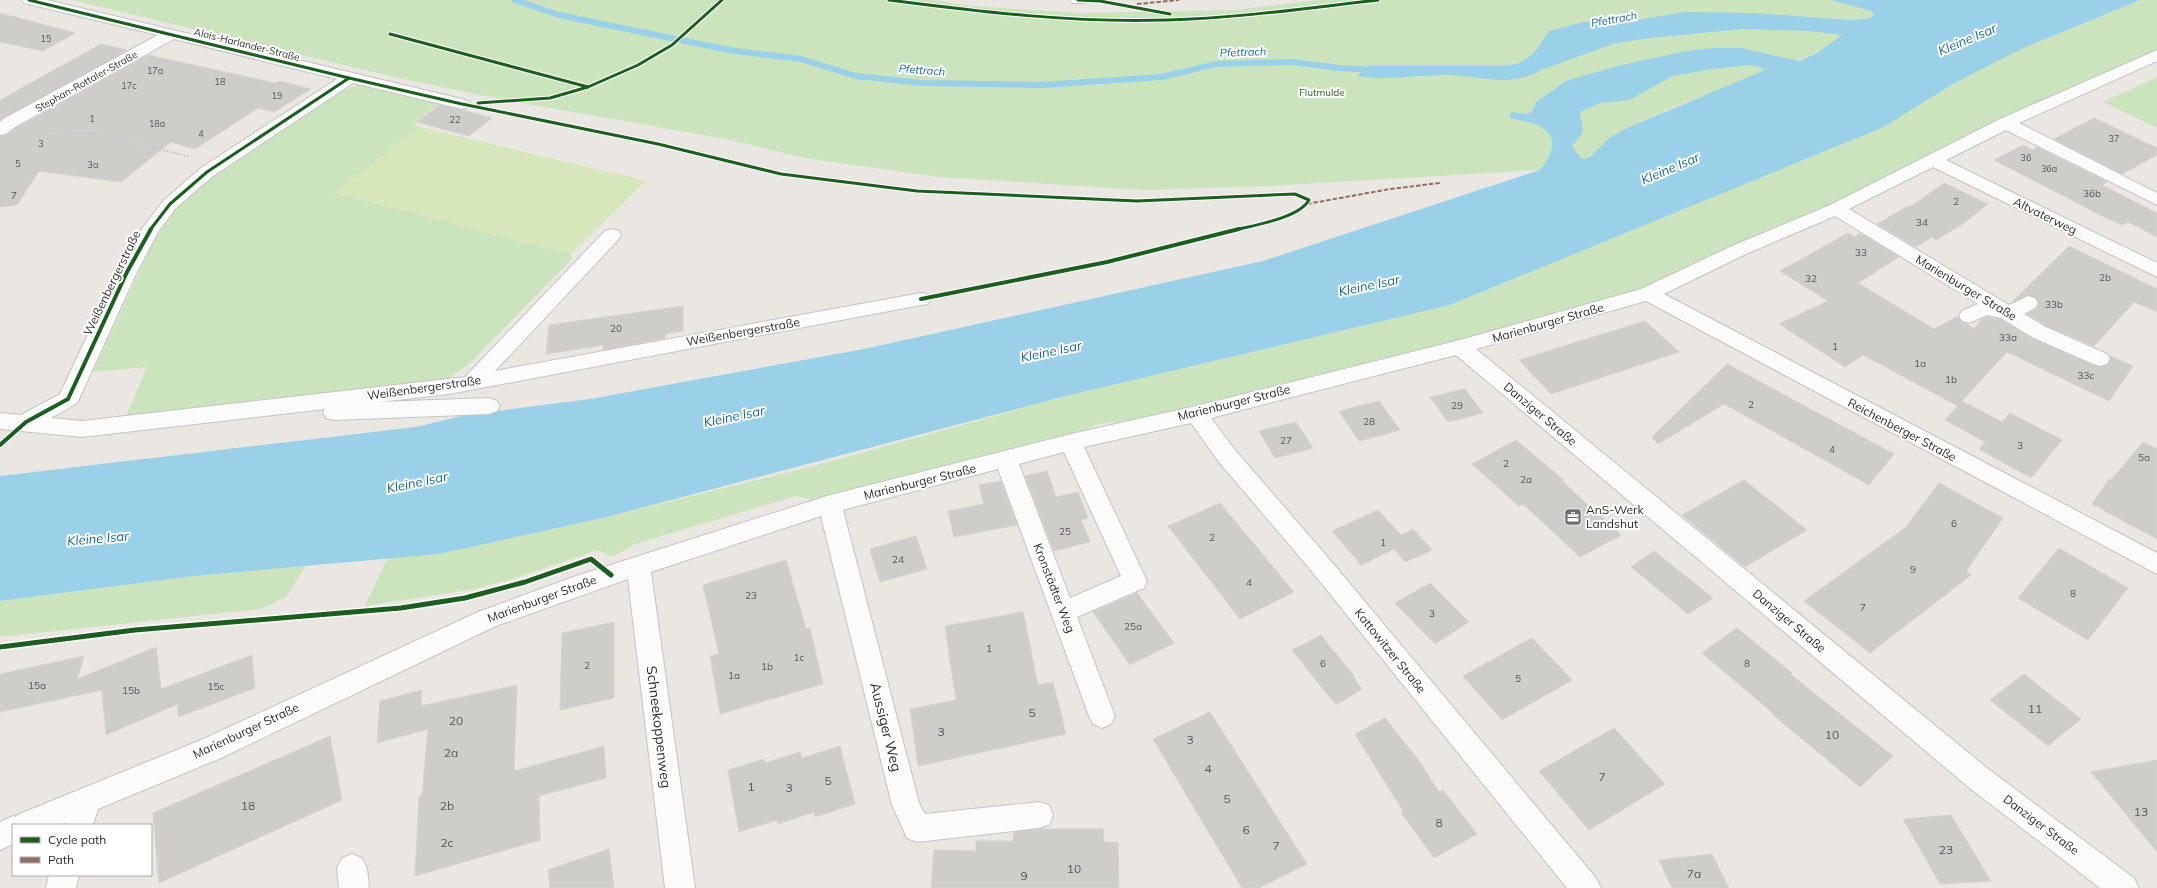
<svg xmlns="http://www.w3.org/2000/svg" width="2157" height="888" viewBox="0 0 2157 888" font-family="Mulish,sans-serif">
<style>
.green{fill:#cce4bd}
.pitch{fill:#d6e7bb}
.water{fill:#9ad1e8;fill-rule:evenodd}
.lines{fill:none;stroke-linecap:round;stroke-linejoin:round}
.stream{stroke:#9ad1e8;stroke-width:6}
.building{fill:#cfcdc9;stroke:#d5d3ce}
.minor-casing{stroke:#c4c3c3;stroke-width:2}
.path{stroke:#c8c8c7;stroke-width:2;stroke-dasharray:2 1.5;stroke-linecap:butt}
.minor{fill:#fcfbfb;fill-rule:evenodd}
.quiet{stroke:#8d6e63;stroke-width:2;stroke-dasharray:4.5 2;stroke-linecap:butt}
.cycleway-far2-casing{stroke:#fff;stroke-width:5}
.cycleway-far1-casing{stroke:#fff;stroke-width:6}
.cycleway-casing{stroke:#fff;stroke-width:8}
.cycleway-far2{stroke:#1b5e20;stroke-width:3}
.cycleway-far1{stroke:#1b5e20;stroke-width:4}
.cycleway{stroke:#1b5e20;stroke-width:5}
.labels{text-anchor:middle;stroke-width:4;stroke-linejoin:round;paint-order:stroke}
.far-number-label{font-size:9px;fill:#565655}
.far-street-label{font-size:10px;fill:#2c2c2c;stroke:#fff}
.far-park-label{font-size:10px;fill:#2b671e;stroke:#fff}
.number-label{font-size:10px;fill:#565655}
.far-water-label{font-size:11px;font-style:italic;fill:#146799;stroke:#fff}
.street-label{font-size:12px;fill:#2c2c2c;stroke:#fff}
.poi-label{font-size:12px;fill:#2c2c2c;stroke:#fff;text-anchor:start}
.near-number-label{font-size:12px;fill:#565655}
.water-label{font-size:13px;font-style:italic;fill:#146799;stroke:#fff}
.near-street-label{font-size:14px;fill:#2c2c2c;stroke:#fff}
</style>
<rect width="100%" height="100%" fill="#eae7e2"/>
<g class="green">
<path d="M72,0H932L972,6L1081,13L1233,10L1318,0H1831L1871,11L1874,15L1870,18L1856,19L1838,39L1817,53L1677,106L1627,128L1610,138L1590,157L1585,160L1540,170L1271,186L1143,190L938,177L804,158L726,139L510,101L398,78Z"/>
<path d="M2140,0H2157V55L1648,294L1196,414L1099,424L1006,460L830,504L796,496L635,544L614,556L608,555L598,550L509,580L475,589L365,606L388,557L439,554L603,518L814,466L1070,395L1450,305L1884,127L1953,84L2021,49Z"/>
<path d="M2157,77V128L2103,102Z"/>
<path d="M358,85L440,103L414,124L420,127L335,193L571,254L572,259L469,364L449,378L125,418L147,367L93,372L156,235L171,210L213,175L334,94Z"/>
<path d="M306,565L286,597L261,609L0,637V601L194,576Z"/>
</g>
<path class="pitch" d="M420,127L646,181L571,254L334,193Z"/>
<path class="water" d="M1831,0H2140L2021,49L1953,84L1884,127L1450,305L1070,395L603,518L439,554L194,576L0,601V476L416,427L466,415L590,399L864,349L1263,261L1540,170C1566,138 1548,123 1512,119L1509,115L1512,112L1526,114L1532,112L1536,102L1566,81L1617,66L1686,51L1713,48H1741L1799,61L1817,53L1842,35L1809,31L1742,29L1651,38L1616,43L1541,70C1510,89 1478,75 1446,75C1415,75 1388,81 1357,76L1369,66H1502L1517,64L1528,58L1538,48L1549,31L1583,22L1632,21L1685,12L1754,13L1851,20L1870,18L1874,15L1871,11ZM1749,65L1759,67L1765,70L1627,128L1609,138L1590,157L1585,159L1581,158L1572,146L1583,132L1580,112L1601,103L1629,100L1673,76L1712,69Z"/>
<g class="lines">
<path class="stream" d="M515,0L559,15L734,51L801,59L856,76L923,83L1041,85L1162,77L1216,64L1293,62L1339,68L1376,70"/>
</g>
<g class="building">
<path d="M0,13L75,33L43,51L0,42Z"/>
<path d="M101,44L127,50L0,120V100Z"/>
<path d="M148,55L275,83L280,81L311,89L274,112L258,108L195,149L171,142L121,182L39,171L17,205L0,207V136L7,135L16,128Z"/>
<path d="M440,105L463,110L492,118L469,136L417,122Z"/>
<path d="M2094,118L2157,148V155L2122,174L2054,139Z"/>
<path d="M2023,145L2033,150L2037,147L2107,182L2102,185L2157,213V237L2128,222L2122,225L2102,216L1994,160Z"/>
<path d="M1944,183L1988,204L1964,223L1936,240L1932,237L1916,247L1877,224L1908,206L1910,207Z"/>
<path d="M1848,233L1855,237L1860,233L1899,257L1858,283L1934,329L1956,317L1974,329L1982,319L1987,317L2000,319L2031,338L2093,365L2100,367L2107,365L2111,360L2110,356L2133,366L2109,401L2007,352L1962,401L2002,422L2010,413L2062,440L2031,478L1979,449L1985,442L1945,420L1958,406L1863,355L1845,367L1779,324L1828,301L1780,271Z"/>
<path d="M2069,246L2157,289V312L2134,302L2094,346L2047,326L2027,314L2036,309L2039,304L2035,297L2027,295L2012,302Z"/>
<path d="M683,306V331L665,334V338L603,350V345L546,354L549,325Z"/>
<path d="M1645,321L1679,352L1551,394L1519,360Z"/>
<path d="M1727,364L1894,454L1869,485L1724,404L1658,444L1652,437Z"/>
<path d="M1465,389L1483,413L1448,422L1430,397Z"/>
<path d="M1379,401L1400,430L1359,441L1339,411Z"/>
<path d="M1296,422L1313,448L1275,458L1259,431Z"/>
<path d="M1516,440L1564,480L1562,481L1621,535L1580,557L1523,504L1519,506L1472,464Z"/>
<path d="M2143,442L2157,449V539L2092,504L2109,479L2111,480Z"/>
<path d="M1047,471L1056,497L1078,492L1088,518L1081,520L1090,542L1054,551L1025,476Z"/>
<path d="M1744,480L1807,530L1745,567L1682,515Z"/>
<path d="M1001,481L1017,525L954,537L948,511L984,504L979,485Z"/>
<path d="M1939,483L2003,518L1966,571L1971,575L1870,653L1804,601L1905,528Z"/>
<path d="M1220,503L1294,592L1240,619L1168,526Z"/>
<path d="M1378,510L1401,535L1413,529L1432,550L1405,562L1394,549L1361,565L1332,531Z"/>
<path d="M916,536L927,569L880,582L870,549Z"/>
<path d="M2059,548L2128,588L2088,640L2018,598Z"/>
<path d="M1654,551L1713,598L1688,614L1631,567Z"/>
<path d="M786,560L806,629L810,628L823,684L720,714L710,656L719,654L703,585Z"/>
<path d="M1430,583L1469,622L1435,644L1395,603Z"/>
<path d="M1137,593L1174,643L1130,665L1093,612Z"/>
<path d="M1023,612L1038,685L1053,682L1066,734L918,766L910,709L956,700L945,626Z"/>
<path d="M614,622V698L560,710L562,633Z"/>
<path d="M1737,628L1792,673L1790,674L1893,756L1860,787L1772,714L1773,713L1702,653Z"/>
<path d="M1321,635L1354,676L1353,677L1362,689L1336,705L1292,650Z"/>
<path d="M1532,638L1572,680L1502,720L1463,676Z"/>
<path d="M156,647L161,689L252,655L255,688L178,717V704L106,735L102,690L0,712V674L84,656L77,679Z"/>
<path d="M2024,674L2081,719L2048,746L1990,700Z"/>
<path d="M517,685L514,771L604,746L606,778L539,796L540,840L415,876L419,797L422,796L428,729L377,743L380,701L422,690L421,706Z"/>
<path d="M1210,712L1307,864L1259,888H1242L1153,739Z"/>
<path d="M1385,718L1420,762L1439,792L1443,790L1477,834L1434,858L1401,812L1403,811L1355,734Z"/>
<path d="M1614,728L1665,784L1589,830L1539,771Z"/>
<path d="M330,736L342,800L159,883L153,813Z"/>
<path d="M840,746L855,804L815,817L814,812L778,824L777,820L739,832L728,770L764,759L765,763L800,752L802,758Z"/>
<path d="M2157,760V852L2091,772Z"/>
<path d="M1951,815L1991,881L1940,884L1903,819Z"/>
<path d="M1040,829H1103L1104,842H1118L1119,888H931L934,850L976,851V841H1013L1014,832Z"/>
<path d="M609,849L614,888H550L548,870Z"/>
<path d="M1712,854L1729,888H1672L1659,860Z"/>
</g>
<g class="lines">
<defs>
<g id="minor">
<path d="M22,0H47L462,99L468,101L470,104L468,107L462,109L353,83L213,176L176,208L158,232L137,272L79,399L76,404L51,418L82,421L465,377L605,231L612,229L619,231L621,235L619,239L495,371L921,293L928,294L931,299L928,304L921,305L449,394L380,402L489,398L497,401L500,406L497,411L489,414L334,420L326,418L323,412L325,409L82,437L0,429V413L21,415L60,394L117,272L141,230L164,200L201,168L337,79L174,39L15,127L6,134L0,135V122L3,119L158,35L24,3Z"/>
<path d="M1070,0H1085L1083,3H1072Z"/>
<path d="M2157,50V61L2019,123L2157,193V205L2006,130L1946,160L2157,263V277L1933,167L1849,209L2009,305L2028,296L2035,298L2038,303L2035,308L2024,314L2046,327L2107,354L2110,359L2107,364L2100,366L2093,364L2032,337L2001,318L1987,315L1969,323L1962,321L1959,316L1962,311L1978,304L1835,216L1746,254L1664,294L2157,553V574L1646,301L1476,349L1987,768L2134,878L2139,888H2100L1967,786L1456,355L1211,418L1235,450L1325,554L1596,878L1601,888H1567L1309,568L1219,462L1191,423L1084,447L1147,581L1144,588L1077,617L1115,716L1111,724L1102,728L1093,724L1089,716L998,469L843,510L919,803L925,814L1039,802L1049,805L1053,815L1049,825L1039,828L917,842L907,838L892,805L821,516L651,572L695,888H665L628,579L496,626L221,758L98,809L93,825H65L66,823L60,825H13V844L0,850V822L13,816L16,817L17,815L201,740L478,612L573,577L830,495L1071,434L1196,406L1460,340L1641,289L1732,246L1830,205L2000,119ZM1064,452L1121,576L1070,598L1019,464Z"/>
<path d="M352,854L362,858L367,868L369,888H339L337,868L342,858Z"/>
<path d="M49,875H79L76,888H46Z"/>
</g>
</defs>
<use href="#minor" class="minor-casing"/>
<path class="path" d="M43,129L76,134H96L191,157"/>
<use href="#minor" class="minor"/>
<g class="quiet">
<path d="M1137,4L1179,0"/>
<path d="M1307,204L1390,189L1440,183"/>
</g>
<defs>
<g id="cycleway-far2">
<path d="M29,0L349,78L462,104L658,144L781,174L917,191L1137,201L1295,194L1309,200C1299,218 1255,225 1235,230"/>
<path d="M889,0C981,12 1074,23 1167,20C1238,18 1308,8 1378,0"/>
<path d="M1078,0L1100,1L1170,14"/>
<path d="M390,34L588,87"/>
<path d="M478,103L550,98L588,87L638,65L672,45L722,0"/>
<path d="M150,230L170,204L207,172L349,78"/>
</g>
<g id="cycleway-far1">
<path d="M921,299L1107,262L1239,229"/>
<path d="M0,445L26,422L68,399L127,272L151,229"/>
</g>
<path id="cycleway" d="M0,647L135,630L401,608L465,598L525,582L591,559L611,575"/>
</defs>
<use href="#cycleway-far2" class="cycleway-far2-casing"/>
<use href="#cycleway-far1" class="cycleway-far1-casing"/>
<use href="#cycleway" class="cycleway-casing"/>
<use href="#cycleway-far2" class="cycleway-far2"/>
<use href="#cycleway-far1" class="cycleway-far1"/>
<use href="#cycleway" class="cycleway"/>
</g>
<defs>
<symbol id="office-square" viewBox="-11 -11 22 22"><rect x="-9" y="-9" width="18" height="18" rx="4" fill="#6e6d6c" stroke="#fff"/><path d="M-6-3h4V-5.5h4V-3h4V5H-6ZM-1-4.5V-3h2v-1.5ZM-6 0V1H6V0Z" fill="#fff"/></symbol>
</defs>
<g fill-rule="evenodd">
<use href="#office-square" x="1563" y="507" width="20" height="20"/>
</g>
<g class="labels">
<g class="far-number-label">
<text x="46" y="42">15</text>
<text x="155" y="74">17a</text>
<text x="220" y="85">18</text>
<text x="129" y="89">17c</text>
<text x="277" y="99">19</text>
<text x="92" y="122">1</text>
<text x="455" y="123">22</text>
<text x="157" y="127">18a</text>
<text x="201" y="137">4</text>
<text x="2114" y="142">37</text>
<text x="41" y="147">3</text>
<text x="2026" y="161">36</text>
<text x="18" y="167">5</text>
<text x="93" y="168">3a</text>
<text x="2049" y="172">36a</text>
</g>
<g class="far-street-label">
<text transform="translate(247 44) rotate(14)" y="4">Alois-Harlander-Straße</text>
<text transform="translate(86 81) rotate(-29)" y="4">Stephan-Rottaler-Straße</text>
</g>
<g class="far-park-label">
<text x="1322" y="96">Flutmulde</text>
</g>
<g class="number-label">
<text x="2092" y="197">36b</text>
<text x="14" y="199">7</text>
<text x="1956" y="205">2</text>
<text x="1922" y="226">34</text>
<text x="1861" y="256">33</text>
<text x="2105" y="281">2b</text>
<text x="1811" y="282">32</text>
<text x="2054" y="308">33b</text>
<text x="616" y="332">20</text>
<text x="2008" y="341">33a</text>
<text x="1835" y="350">1</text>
<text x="1920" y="367">1a</text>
<text x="2086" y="379">33c</text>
<text x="1951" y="383">1b</text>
<text x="1751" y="408">2</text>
<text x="1457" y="409">29</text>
<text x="1369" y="425">28</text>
<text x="1286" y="444">27</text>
<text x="2020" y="449">3</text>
<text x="1832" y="453">4</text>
<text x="2144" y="461">5a</text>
<text x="1506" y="467">2</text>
<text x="1526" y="483">2a</text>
<text x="1954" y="527">6</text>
<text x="1065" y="535">25</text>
<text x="1212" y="541">2</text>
<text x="1383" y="546">1</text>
<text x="898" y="563">24</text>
<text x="1913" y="573">9</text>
<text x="1249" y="586">4</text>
<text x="2073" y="597">8</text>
<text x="751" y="599">23</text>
<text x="1863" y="611">7</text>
<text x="1432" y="617">3</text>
<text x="1133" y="630">25a</text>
<text x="989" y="652">1</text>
<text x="799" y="661">1c</text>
<text x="1323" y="667">6</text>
<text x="1747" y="667">8</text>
<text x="587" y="669">2</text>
<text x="767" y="670">1b</text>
<text x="734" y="679">1a</text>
<text x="1518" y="682">5</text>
<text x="37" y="689">15a</text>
<text x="216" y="690">15c</text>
<text x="131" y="694">15b</text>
</g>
<g class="far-water-label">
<text transform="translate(1614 19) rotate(-10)" y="4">Pfettrach</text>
<text transform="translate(1243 52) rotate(-2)" y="4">Pfettrach</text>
<text transform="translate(922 70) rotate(4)" y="4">Pfettrach</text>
</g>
<g class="street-label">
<text transform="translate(2045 216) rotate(26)" y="4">Altvaterweg</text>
<text transform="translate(112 283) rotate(-64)" y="4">Weißenbergerstraße</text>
<text transform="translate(1966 288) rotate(31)" y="4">Marienburger Straße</text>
<text transform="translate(1548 323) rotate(-16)" y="4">Marienburger Straße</text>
<text transform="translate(743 332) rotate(-10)" y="4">Weißenbergerstraße</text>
<text transform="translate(424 388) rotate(-8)" y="4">Weißenbergerstraße</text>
<text transform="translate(1234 403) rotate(-14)" y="4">Marienburger Straße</text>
<text transform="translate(1540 414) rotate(40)" y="4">Danziger Straße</text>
<text transform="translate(1902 430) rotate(28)" y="4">Reichenberger Straße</text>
<text transform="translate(920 482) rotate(-14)" y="4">Marienburger Straße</text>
<text transform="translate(1054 588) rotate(69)" y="4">Kronstädter Weg</text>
<text transform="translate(542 599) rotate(-20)" y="4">Marienburger Straße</text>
<text transform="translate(1789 621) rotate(40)" y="4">Danziger Straße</text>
<text transform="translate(1390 651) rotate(51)" y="4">Kattowitzer Straße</text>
<text transform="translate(246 731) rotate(-25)" y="4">Marienburger Straße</text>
<text transform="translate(2041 825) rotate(37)" y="4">Danziger Straße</text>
</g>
<g class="poi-label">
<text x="1586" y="514">AnS-Werk<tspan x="1586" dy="14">Landshut</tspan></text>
</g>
<g class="near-number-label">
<text x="2035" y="713">11</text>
<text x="1032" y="717">5</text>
<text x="456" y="725">20</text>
<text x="941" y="736">3</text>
<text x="1832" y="739">10</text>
<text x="1190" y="744">3</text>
<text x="451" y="757">2a</text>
<text x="1208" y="773">4</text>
<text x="1602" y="781">7</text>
<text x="828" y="785">5</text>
<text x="751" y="791">1</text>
<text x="789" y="792">3</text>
<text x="1227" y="803">5</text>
<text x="248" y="810">18</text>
<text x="447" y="810">2b</text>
<text x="2141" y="816">13</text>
<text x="1439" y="827">8</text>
<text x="1246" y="834">6</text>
<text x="447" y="847">2c</text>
<text x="1276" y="850">7</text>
<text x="1946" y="854">23</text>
<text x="1074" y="873">10</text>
<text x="1694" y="878">7a</text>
<text x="1024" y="880">9</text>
</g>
<g class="water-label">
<text transform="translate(1967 39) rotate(-23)" y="5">Kleine Isar</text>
<text transform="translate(1670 168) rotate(-23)" y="5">Kleine Isar</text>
<text transform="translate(1369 285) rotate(-12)" y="5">Kleine Isar</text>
<text transform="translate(1051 351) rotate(-12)" y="5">Kleine Isar</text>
<text transform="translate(734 416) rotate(-12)" y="5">Kleine Isar</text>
<text transform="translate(417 482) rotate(-12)" y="5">Kleine Isar</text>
<text transform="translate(98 538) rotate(-5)" y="5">Kleine Isar</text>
</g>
<g class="near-street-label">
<text transform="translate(659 727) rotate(83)" y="5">Schneekoppenweg</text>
<text transform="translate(886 727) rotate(76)" y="5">Aussiger Weg</text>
</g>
</g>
<rect x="12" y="824" width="140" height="52" fill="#ffffff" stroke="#ababab"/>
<rect x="20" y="837" width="20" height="6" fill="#1b5e20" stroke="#ababab"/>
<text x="48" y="844" font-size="12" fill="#2c2c2c">Cycle path</text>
<rect x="20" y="857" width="20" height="6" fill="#8d6e63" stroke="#ababab"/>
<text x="48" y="864" font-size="12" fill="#2c2c2c">Path</text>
</svg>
